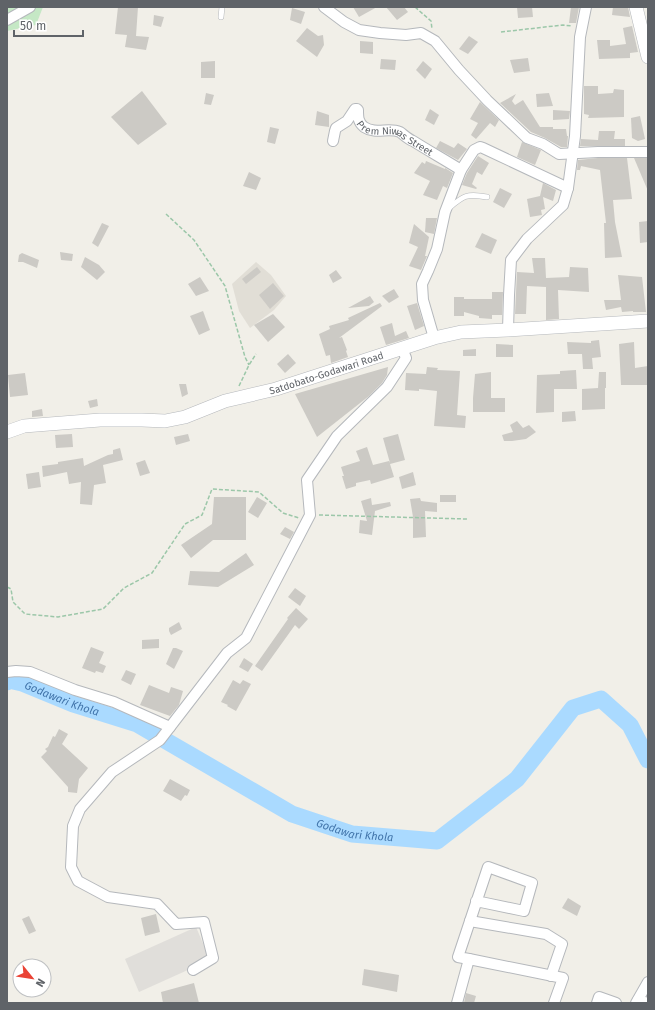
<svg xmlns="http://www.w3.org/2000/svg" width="655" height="1010" viewBox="0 0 655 1010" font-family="'Fira Sans',sans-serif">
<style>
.industrial{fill:#e0deda}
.education{fill:#e1ded6}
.green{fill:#c5e8c5}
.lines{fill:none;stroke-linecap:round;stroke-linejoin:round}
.river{stroke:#aadaff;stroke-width:17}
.building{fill:#cccac5}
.service-casing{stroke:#b5b8bc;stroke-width:6}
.minor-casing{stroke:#b5b8bc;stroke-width:12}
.tertiary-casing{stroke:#b5b8bc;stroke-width:14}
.path{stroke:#9cc7a9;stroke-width:1.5;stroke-dasharray:4 2;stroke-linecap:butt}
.service{stroke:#fff;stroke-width:5}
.minor{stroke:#fff;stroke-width:10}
.tertiary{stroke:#fff;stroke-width:13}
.labels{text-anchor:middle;stroke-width:3;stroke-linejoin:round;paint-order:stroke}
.street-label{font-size:10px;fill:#5f6368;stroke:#fff}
.water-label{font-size:11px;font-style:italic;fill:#4174aa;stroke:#fff}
</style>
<rect width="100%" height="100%" fill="#f1efe8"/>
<path class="industrial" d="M196,927L210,960L139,992L125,959Z"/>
<path class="education" d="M256,262L271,275L286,296L274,310L250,328L239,311L232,284Z"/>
<path class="green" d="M7,7H43L36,25L7,31Z"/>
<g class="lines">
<path class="river" id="s1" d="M7,682L9,680L22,683L73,704L137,724L292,814L352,834L437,841L517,779L573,708L601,699L630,725L648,760"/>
</g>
<g class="building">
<path d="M118,7H138L136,36L149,37L146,50L125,47L127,35L115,34Z"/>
<path d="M353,7H377L359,17Z"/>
<path d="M386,7H404L408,12L397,20Z"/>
<path d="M517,7H532L533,17L518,18Z"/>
<path d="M571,7H579L576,23H569Z"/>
<path d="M613,7H628L630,17L612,15Z"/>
<path d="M292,8L305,12L301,24L290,20Z"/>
<path d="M154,15L164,17L161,27L153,25Z"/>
<path d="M632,26L638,52L630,53V58L599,59L597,40H610V46L626,44L623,28Z"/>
<path d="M307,28L318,36L323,35L324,45L317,57L296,41Z"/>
<path d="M469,36L478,42L468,54L459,49Z"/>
<path d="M360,41L373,42V54L360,53Z"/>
<path d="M528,58L530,71L514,73L510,60Z"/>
<path d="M381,59L396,60L395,70L380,69Z"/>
<path d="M215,61V78H201V62Z"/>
<path d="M423,61L432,69L425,79L416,70Z"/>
<path d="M584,86H598V94L613,93L614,89L624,90V117L588,118L589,115L584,114Z"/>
<path d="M142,91L167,124L138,145L111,117Z"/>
<path d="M206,93L214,95L211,105L204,104Z"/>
<path d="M549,93L553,106L537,107L536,94Z"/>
<path d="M516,94L512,101L515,105L523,100L540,127H553V129H566L567,136H568L567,147H561L545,138L531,132L500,103Z"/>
<path d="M480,102L499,120L495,127L490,123L476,139L471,135L478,123L470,119Z"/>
<path d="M430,109L439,115L434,125L425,120Z"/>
<path d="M553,110L570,111L569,119L553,120Z"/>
<path d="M317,111L329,115V127L315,125Z"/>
<path d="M640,116L645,139L638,141L632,138L631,118Z"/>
<path d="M270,127L279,129L275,144L267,142Z"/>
<path d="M599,131H615L614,139H625V146H580L581,139L598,140Z"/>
<path d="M440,141L454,148L458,143L467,149L458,160L436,148Z"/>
<path d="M522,142L541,150L535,165L517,157Z"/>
<path d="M478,156L489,163L482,175L477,172L472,184L477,188L476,189L462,185L467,173Z"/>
<path d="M598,158H627L632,199L613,200L615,222L622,257L605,258L604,223H606L600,170L581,166L580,170H577L578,160Z"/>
<path d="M634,158H648V191Z"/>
<path d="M426,161L445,169V168L453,173L447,188L443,186L437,200L423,195L430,181L414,173L422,162L425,164Z"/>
<path d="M249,172L261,178L256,190L243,186Z"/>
<path d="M543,183L556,190L553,201L543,197L545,209L541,210L542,215L530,217L527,199L540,196Z"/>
<path d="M500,188L512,194L504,208L493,202Z"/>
<path d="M426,218H437L434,234L425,232Z"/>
<path d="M648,221V242L640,243L639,222Z"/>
<path d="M102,223L109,226L98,247L92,243Z"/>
<path d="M414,224L429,237L425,256H427L421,270L409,266L418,247L409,243Z"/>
<path d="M482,233L497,240L491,254L475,247Z"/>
<path d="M60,252L73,254L72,261L61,260Z"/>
<path d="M22,253L39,260L37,268L23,262H18L19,255Z"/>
<path d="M85,257L99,265L105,272L97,280L81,267Z"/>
<path d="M532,258H545L546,278L569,277L570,267L588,268L589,292L558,290L559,319L546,320V287L527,286L526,314H515L517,272L534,273Z"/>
<path d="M257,267L261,272L246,284L242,279Z"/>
<path d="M336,270L342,278L333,283L329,275Z"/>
<path d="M618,275L642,277L646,312H633V311L622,312L621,307L606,310L604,300H621Z"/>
<path d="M200,277L209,291L196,296L188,284Z"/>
<path d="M273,283L284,296L270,309L259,295Z"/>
<path d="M394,289L399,297L389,303L382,296Z"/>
<path d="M492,292H503L502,315H492V319L479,318V316L464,312V316H454V297H464V299H492Z"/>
<path d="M370,296L374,302L369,306L348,308Z"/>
<path d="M380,303L382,306L339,338L342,337L347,350L346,351L348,357L331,363L330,355L326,356L319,334L330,329L329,326L349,320L348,318Z"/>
<path d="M417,303L424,326L415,330L407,306Z"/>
<path d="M203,311L210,330L199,335L190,316Z"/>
<path d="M273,314L285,327L268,342L254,325Z"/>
<path d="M392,323L395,336L406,331L409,338L386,345L380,327Z"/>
<path d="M599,340L601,357L592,358L593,369H583L582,354H568L567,342L591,343V341Z"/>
<path d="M634,342L635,368L648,366V385H621L619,344Z"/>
<path d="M496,344L513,345V357H496Z"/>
<path d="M476,349V356H463V350Z"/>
<path d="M288,354L296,363L285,373L277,364Z"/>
<path d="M388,367L387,375L382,383L369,396L317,437L295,394Z"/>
<path d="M427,367L438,368L437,370L460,371L457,415L466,416L465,428L434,426L437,391L419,389V391L405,390L406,373L426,374Z"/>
<path d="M576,370L577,389H554V412L536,413L537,375L560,374V371Z"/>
<path d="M491,372V398H505V412H473V398L475,374Z"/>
<path d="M599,372H606V388H605V409L582,410V389L598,388Z"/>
<path d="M25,373L28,395L10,397L8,375Z"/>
<path d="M179,384H186L188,394L182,397Z"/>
<path d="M97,399L98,406L90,408L88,401Z"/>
<path d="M42,409L43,416L32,417V411Z"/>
<path d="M575,411L576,421L562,422V412Z"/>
<path d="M517,421L523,428L529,425L536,432L526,439L512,441H504L502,435L513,432L510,425Z"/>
<path d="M72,434L73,447L56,448L55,435Z"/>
<path d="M188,434L190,441L176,445L174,437Z"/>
<path d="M398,434L405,460L390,464L394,477L371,484L370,480L356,483V486L346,489L342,476H344L341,467L360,461L356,451L367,447L373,465L389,461L390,463L383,438Z"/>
<path d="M120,448L123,460L103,465L106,483L94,485L92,505L80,504L81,482L69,484L67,472L43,477L42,466L58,464V462L83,458L84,466L108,455L113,454V450Z"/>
<path d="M145,460L150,473L140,476L136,463Z"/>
<path d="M39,472L41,487L28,489L26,474Z"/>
<path d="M413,472L416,485L402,489L399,477Z"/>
<rect x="440" y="495" width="16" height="7"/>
<path d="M214,497H246V540H213L191,558L181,545L212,524Z"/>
<path d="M257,497L267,503L258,518L248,512Z"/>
<path d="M371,498L372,505L390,502L391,506L375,511L372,535L359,533L360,520L367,521L361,501Z"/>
<path d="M420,498L421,501L437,503V512L425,511L426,537L413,538V517L410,499Z"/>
<path d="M285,527L294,532L290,539L280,534Z"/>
<path d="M246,553L254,565L218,587L188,585L190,571L219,572Z"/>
<path d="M295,588L306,596L300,606L288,597Z"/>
<path d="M296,608L308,619L299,629L295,625L262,671L255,666L288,619L287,618Z"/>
<path d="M179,622L182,629L171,635L169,631V628Z"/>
<path d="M159,639V648L142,649V640Z"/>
<path d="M91,647L104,652L99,663L106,666L103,673L96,671L95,673L82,668Z"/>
<path d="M173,648H176L183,651L174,669L166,664Z"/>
<path d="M244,658L253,664L248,672L239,667Z"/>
<path d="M126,670L136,674L131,685L121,680Z"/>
<path d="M233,680L240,684L243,680L251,684L236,711L227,706L228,705L221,702Z"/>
<path d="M149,685L169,693L171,687L183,691L179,705L170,716L140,705Z"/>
<path d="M59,729L68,734L62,744L88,768L79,779L77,793L68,792V787L41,757L47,751L45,749L48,747L53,736L55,737Z"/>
<path d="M170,779L190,790L187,796L185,795L181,801L163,791Z"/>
<path d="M568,898L581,906L577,916L562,908Z"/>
<path d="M156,914L160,932L145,936L141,918Z"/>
<path d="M29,916L36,931L29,934L22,919Z"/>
<path d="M364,969L399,975L397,992L362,985Z"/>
<path d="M194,983L199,1003H163L161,992Z"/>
<path d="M466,993L476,996L474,1003H464Z"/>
</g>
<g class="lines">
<defs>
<g id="service">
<path d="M221,17L222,7"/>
<path d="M449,208C463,196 467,193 487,197"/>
</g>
<g id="minor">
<path d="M324,7L344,22L359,30L380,33L406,35L421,33L435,41L459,70L487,100L527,138L543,144L559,154L598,152H648"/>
<path d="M7,20L30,7"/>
<path id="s2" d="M333,141L335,131L336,128L347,121L355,109H357L358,110C358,117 358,122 364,127C376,135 388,127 400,132C404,135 408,139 413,141C429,151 445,160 461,170"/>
<path d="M508,330L509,295L511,260L527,239L563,205L568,188L575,136L580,37L586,7"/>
<path d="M434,338L423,300L422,284L428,271L437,249L445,212L461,170L474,150L480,147L483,148L568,188"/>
<path d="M7,672L16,671L30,672L75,690L114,702L170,727"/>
<path d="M470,921L488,867L532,883L524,911L476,901"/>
<path d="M469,959L458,957L470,921L546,934L562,944L551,976"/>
<path d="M193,970L213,958L204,922L176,924L157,904L108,897L78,881L71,867L73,826L80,809L112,772L160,740L227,653L246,638L310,515L307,480L337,436L387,387L406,358L402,348"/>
<path d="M638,1000L648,1003"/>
<path d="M457,1003L469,959L563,978L554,1003"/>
<path d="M597,1003L599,997L616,1003"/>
<path d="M636,1003L648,982"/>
</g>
<g id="tertiary">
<path d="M636,7L648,57"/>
<path id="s3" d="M7,432L24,426L100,420H142L165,421L185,417L225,401L276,389L434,338L461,332L508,330L648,321"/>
</g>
</defs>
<use href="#service" class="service-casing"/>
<use href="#minor" class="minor-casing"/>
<use href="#tertiary" class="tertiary-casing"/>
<g class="path">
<path d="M415,7L431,21L432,29"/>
<path d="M501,32L563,25L572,26"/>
<path d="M166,214L194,240L225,286L245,357L249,365"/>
<path d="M239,386L249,365L256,354"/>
<path d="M319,515L467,519"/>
<path d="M7,587L11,589L13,602L25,614L58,617L103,609L124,588L152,573L185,524L202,515L212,489L259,492L283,513L299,518"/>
</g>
<use href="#service" class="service"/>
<use href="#minor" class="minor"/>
<use href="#tertiary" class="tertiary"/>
</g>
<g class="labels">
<g class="street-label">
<text dy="4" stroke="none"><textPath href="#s2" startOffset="97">Prem Niwas Street</textPath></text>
<text dy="4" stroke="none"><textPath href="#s3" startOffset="328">Satdobato-Godawari Road</textPath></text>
</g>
<g class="water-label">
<text dy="4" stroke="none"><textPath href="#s1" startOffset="59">Godawari Khola</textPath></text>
<text dy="4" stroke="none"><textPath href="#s1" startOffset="383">Godawari Khola</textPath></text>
</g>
</g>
<rect width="655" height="1010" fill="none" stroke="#5f6368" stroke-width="16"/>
<g transform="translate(32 978) rotate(120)"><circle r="19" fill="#ffffff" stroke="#bfc1c3"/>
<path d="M0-3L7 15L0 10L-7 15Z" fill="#ea4335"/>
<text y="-6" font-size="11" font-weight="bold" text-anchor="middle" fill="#5f6368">N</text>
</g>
<path d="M14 30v6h69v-6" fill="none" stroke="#5f6368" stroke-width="2"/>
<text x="20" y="30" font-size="12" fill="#5f6368" stroke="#ffffff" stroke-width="3" paint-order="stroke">50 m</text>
</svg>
